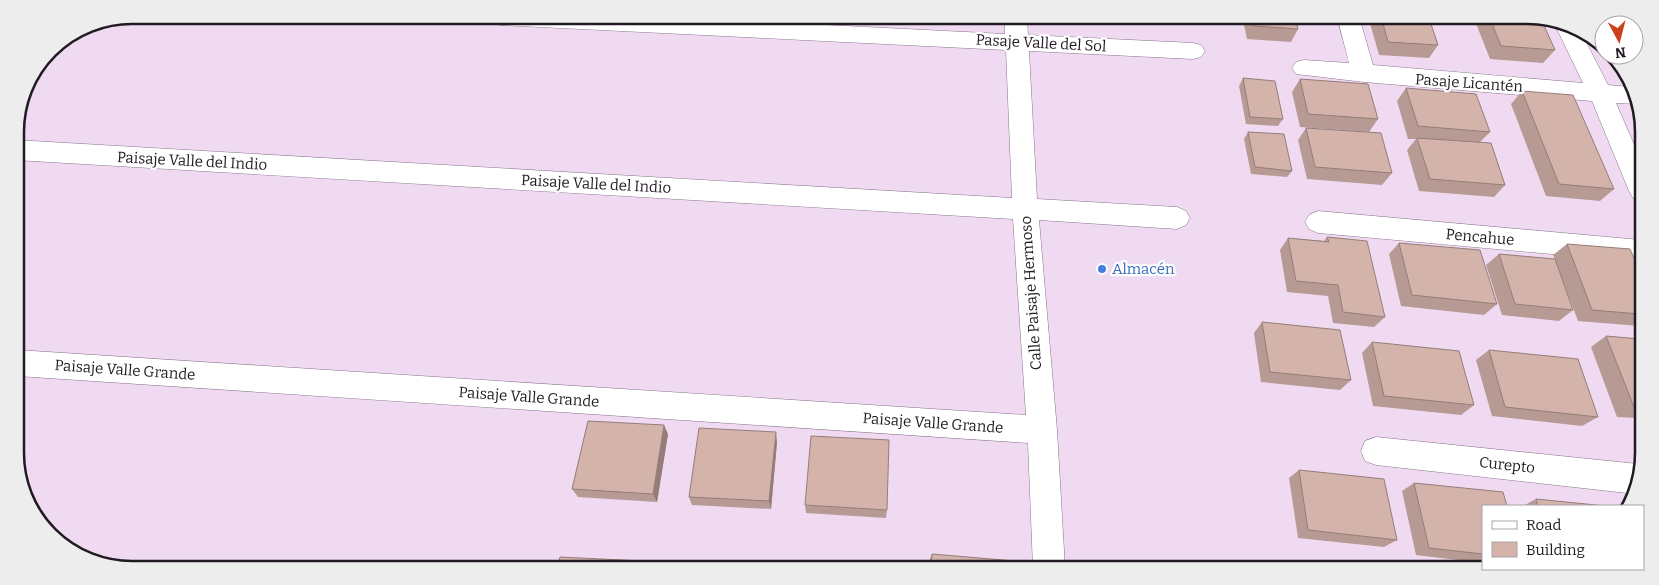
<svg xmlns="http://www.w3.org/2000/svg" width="1659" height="585" viewBox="0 0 1659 585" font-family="Bitter,serif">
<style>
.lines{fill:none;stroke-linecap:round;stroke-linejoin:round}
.minor-casing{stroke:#87748a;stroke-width:1}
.minor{fill:#fff;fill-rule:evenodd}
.wall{fill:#b69a93}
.shaded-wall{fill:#947d78}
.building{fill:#d4b3ab;stroke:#947d78}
.shop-dot{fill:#3f7fe0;stroke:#fff;stroke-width:2}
.labels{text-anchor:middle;stroke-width:4.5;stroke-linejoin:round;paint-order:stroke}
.street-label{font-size:15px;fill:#221a23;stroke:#fff}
.shop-label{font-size:15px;fill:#366cbe;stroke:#fff;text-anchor:start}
.rim{fill:none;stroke:#221a23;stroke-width:2.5}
</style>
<rect width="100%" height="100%" fill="#efdaf2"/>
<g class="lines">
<defs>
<g id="minor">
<path d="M489,17H665L1005,34V19H1027L1028,35L1193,43L1201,45L1205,51L1201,57L1193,59L1029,51L1037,199L1177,207L1186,211L1190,218L1186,225L1177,229L1039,220L1057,430L1065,568H1033L1028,443L17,376V350L1026,415L1013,219L15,160V140L1012,198L1006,50L500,25L492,22Z"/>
<path d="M1338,20H1360L1373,65L1583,83L1553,21H1565L1581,32L1608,85L1630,87L1637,104L1616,103L1642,163V201L1633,198L1629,191L1592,101L1364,82L1296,74L1292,68L1296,62L1304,60L1349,63Z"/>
<path d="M1318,211L1641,240V262L1318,233L1309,229L1305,222L1309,215Z"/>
<path d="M1376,437L1638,464V491L1636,494L1376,465L1365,461L1361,451L1365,441Z"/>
</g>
</defs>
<use href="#minor" class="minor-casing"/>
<use href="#minor" class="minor"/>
</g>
<g class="wall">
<path d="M1243,20H1296L1298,29L1291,42L1247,39Z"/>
<path d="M1369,20L1430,21L1438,45L1429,58L1379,55Z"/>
<path d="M1475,21H1542L1555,50L1543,63L1490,59Z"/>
<path d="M1243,78L1283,119L1278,126L1246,124L1239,86Z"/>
<path d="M1300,79L1378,119L1369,132L1300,127L1292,92Z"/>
<path d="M1406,88L1490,132L1480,142L1505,185L1494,197L1419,191L1407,150L1416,139H1408L1397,101Z"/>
<path d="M1522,91L1614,189L1600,201L1546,196L1511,104Z"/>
<path d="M1306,128L1392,173L1382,185L1307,179L1298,140Z"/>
<path d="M1248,132L1292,171L1287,177L1251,174L1244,139Z"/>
<path d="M1327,237L1385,317L1374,327L1333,323L1328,296L1287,292L1280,250L1288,238L1324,241Z"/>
<path d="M1399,243L1497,304L1484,315L1401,306L1389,254Z"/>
<path d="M1567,244L1641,274L1640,326L1578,321L1560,273L1573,310L1559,321L1502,315L1486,265L1499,254L1555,259L1553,255Z"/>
<path d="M1262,322L1351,380L1340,390L1261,382L1254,333Z"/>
<path d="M1606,336L1640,339L1639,418L1617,417L1591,347Z"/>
<path d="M1372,342L1474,405L1461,415L1373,406L1362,353Z"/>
<path d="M1489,350L1598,417L1582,426L1492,416L1476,360Z"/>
<path d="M668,434L657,502L578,497L572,489Z"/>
<path d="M777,442L771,509L692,505L689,497Z"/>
<path d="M1299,470L1397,540L1384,547L1298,538L1289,478Z"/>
<path d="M1414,483L1483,506V563L1416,555L1402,491Z"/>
<path d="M1536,499L1606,506H1523Z"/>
<path d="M805,505L887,510L886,518L806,513Z"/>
<path d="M932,554L1015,568L929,567V561Z"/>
</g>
<g class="shaded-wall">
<path d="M664,425L668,434L657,502L653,494Z"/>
<path d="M776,432L777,442L771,509L769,501Z"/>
</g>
<g class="building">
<path d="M1252,20H1296L1298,29L1254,26Z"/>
<path d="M1382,20L1430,21L1438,45L1388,42Z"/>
<path d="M1491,21H1542L1555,50L1501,46Z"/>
<path d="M1243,78L1275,81L1283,119L1250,117Z"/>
<path d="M1300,79L1368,84L1378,119L1308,114Z"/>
<path d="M1406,88L1476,94L1490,132L1418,126Z"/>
<path d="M1522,91L1573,95L1614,189L1559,184Z"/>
<path d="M1306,128L1381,133L1392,173L1315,167Z"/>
<path d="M1248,132L1284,134L1292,171L1255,167Z"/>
<path d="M1417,138L1491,143L1505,185L1430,179Z"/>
<path d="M1327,237L1367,241L1385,317L1343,312L1338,285L1296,281L1288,238L1329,242Z"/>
<path d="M1399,243L1480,250L1497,304L1412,295Z"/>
<path d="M1567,244L1630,249L1641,274L1640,314L1592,310Z"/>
<path d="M1499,254L1555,259L1573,310L1515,304Z"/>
<path d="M1262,322L1340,330L1351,380L1270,372Z"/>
<path d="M1606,336L1640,339L1639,408L1634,407Z"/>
<path d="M1372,342L1459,351L1474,405L1384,396Z"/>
<path d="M1489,350L1578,359L1598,417L1505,407Z"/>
<path d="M588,421L664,425L653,494L572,489Z"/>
<path d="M699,428L776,432L769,501L689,497Z"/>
<path d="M811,436L889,440L887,510L805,505Z"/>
<path d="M1299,470L1384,479L1397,540L1308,530Z"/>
<path d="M1414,483L1503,492L1507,506H1483V554L1429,548Z"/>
<path d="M1536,499L1606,506H1538Z"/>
<path d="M932,554L1015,561V568L931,567Z"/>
<path d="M560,557L643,561L642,566H558Z"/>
<path d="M672,565L699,566H671Z"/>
</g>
<circle class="shop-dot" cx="1102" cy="269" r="5"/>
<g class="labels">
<g class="street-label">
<text transform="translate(1041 43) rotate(3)" y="5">Pasaje Valle del Sol</text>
<text transform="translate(1469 83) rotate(4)" y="5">Pasaje Licantén</text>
<text transform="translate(192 161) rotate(3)" y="5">Paisaje Valle del Indio</text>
<text transform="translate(596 184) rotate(3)" y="5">Paisaje Valle del Indio</text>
<text transform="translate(1480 237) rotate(5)" y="5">Pencahue</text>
<text transform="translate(1031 293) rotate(-94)" y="5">Calle Paisaje Hermoso</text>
<text transform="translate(125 370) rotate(4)" y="5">Paisaje Valle Grande</text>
<text transform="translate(529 397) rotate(4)" y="5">Paisaje Valle Grande</text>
<text transform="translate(933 423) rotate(4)" y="5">Paisaje Valle Grande</text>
<text transform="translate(1507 465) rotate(6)" y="5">Curepto</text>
</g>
<g class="shop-label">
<text x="1112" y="274">Almacén</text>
</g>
</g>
<path d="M0 0H1659V585H0ZM132 24H1527A108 108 0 0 1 1635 132V453A108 108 0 0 1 1527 561H132A108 108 0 0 1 24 453V132A108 108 0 0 1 132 24Z" fill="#ededed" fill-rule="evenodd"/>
<path class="rim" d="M132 24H1527A108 108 0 0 1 1635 132V453A108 108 0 0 1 1527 561H132A108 108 0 0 1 24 453V132A108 108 0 0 1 132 24Z"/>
<rect x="1482" y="505" width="162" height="65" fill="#ffffff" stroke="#a7a3a7"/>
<rect x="1492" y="521" width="25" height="8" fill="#ffffff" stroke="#a7a3a7"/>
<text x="1526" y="530" font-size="15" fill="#221a23">Road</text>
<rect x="1492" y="542" width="25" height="15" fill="#d4b3ab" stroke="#a7a3a7"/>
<text x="1526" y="555" font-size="15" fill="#221a23">Building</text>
<g transform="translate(1619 40) rotate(173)"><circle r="24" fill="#ffffff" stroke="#a7a3a7"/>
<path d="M0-4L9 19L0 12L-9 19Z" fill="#ca411d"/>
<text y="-8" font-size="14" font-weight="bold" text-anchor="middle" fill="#221a23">N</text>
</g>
</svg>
